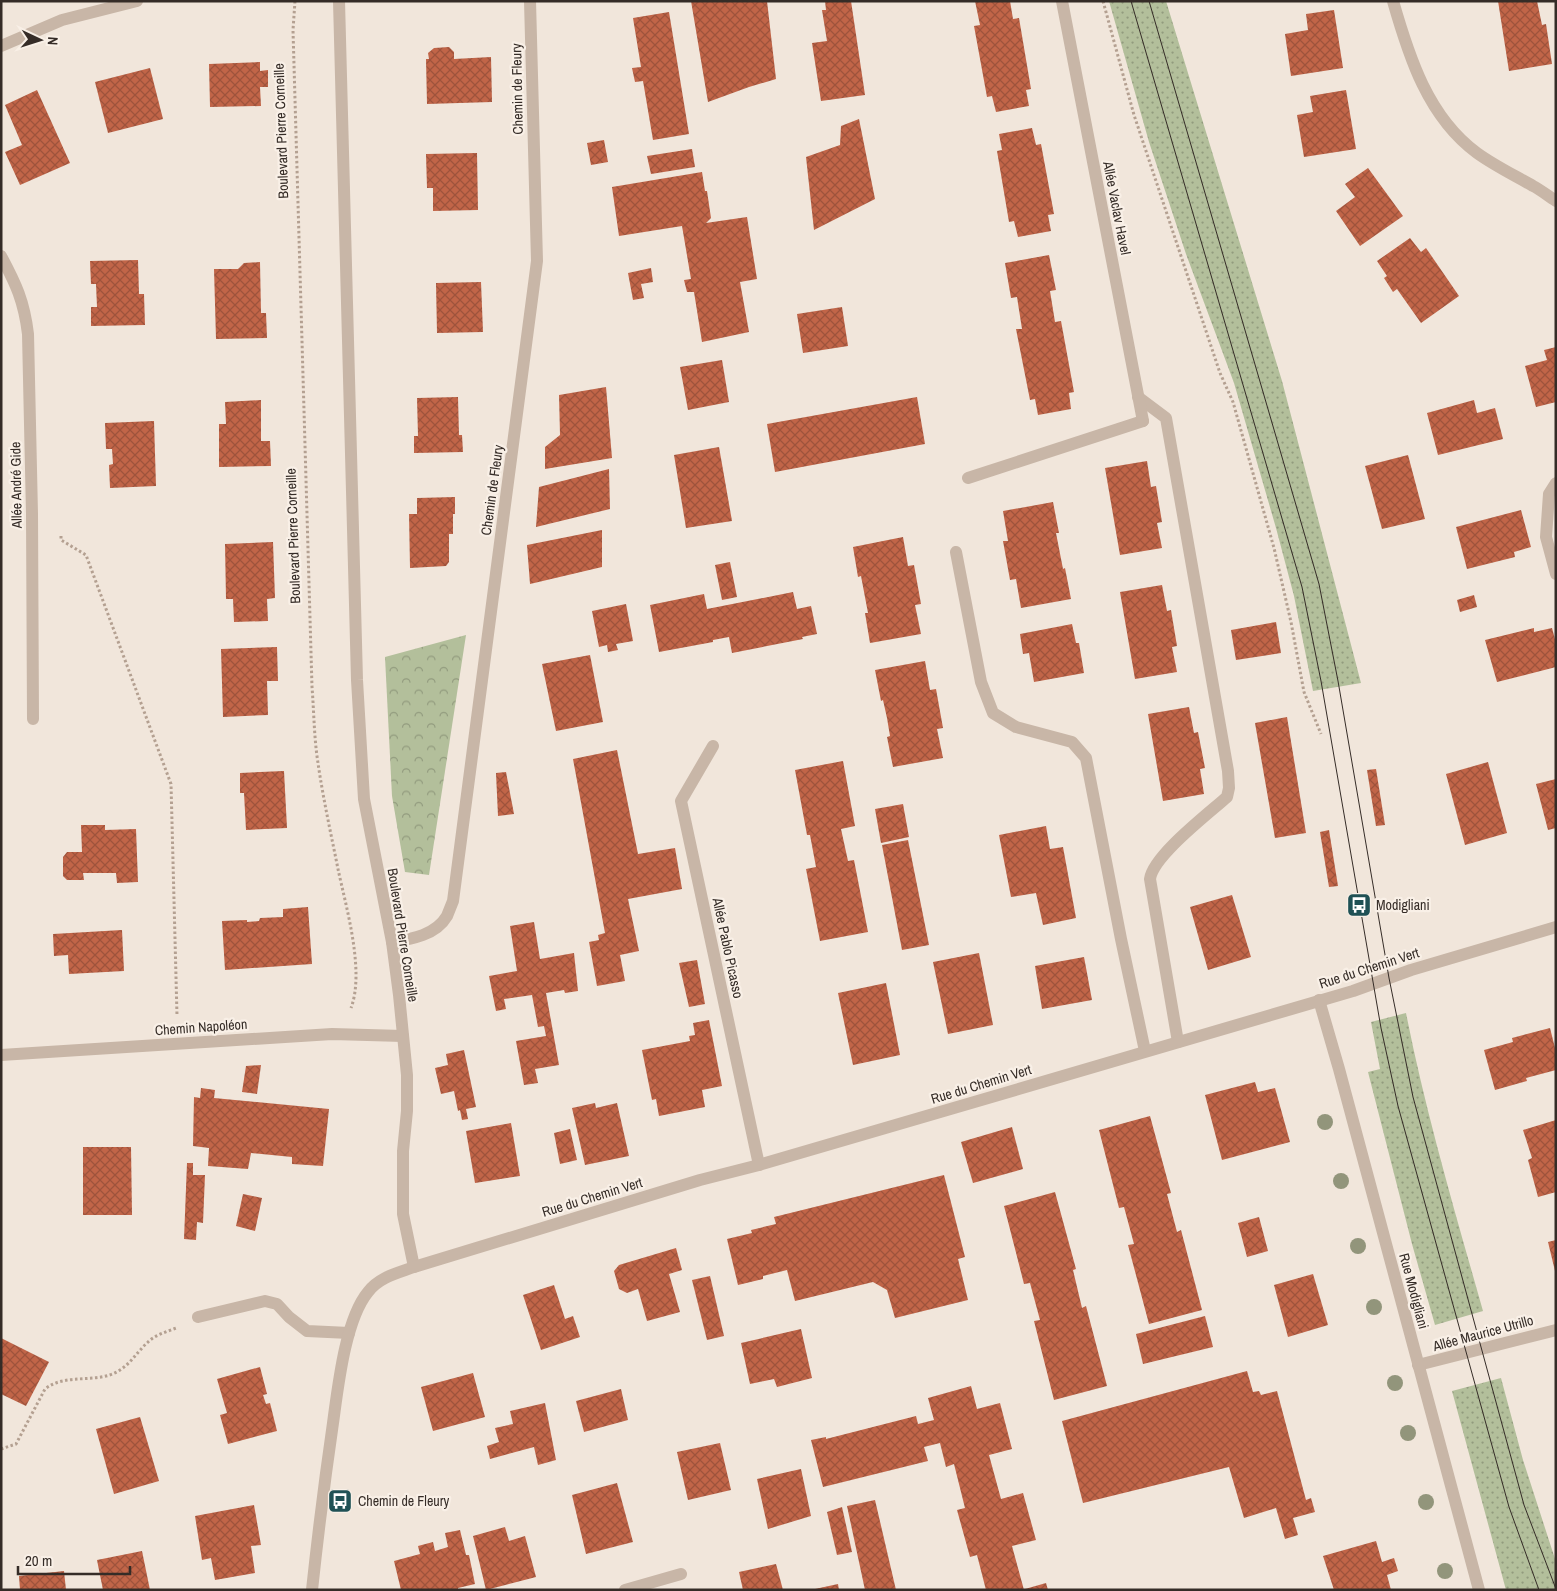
<svg xmlns="http://www.w3.org/2000/svg" width="1557" height="1591" viewBox="0 0 1557 1591" font-family="'Archivo Narrow',sans-serif">
<style>
.grass{fill:url(#grass-dots)}
.forest{fill:url(#forest-crowns)}
.building{fill:url(#building-cross-hatch)}
.lines{fill:none;stroke-linecap:round;stroke-linejoin:round}
.path{stroke:#b4a091;stroke-width:3;stroke-dasharray:2.5 2.5;stroke-linecap:butt}
.service{stroke:#c8b6a7;stroke-width:12}
.minor{stroke:#c8b6a7;stroke-width:12}
.tertiary{stroke:#c8b6a7;stroke-width:12}
.tram{stroke:#352c27;stroke-width:1}
.tree{fill:#92957b}
.labels{text-anchor:middle;stroke-width:4.5;stroke-linejoin:round;paint-order:stroke}
.street-label{font-size:14px;fill:#352c27;stroke:#f9f0e7}
.poi-label{font-size:14px;fill:#352c27;stroke:#f9f0e7;text-anchor:start}
</style>
<defs>
<pattern id="grass-dots" width="8" height="8" patternUnits="userSpaceOnUse" patternTransform="scale(1.25)"><rect width="8" height="8" fill="#b3bf9b"/><path d="M2 2h.1M6 6h.1" fill="none" stroke="#929b7e" stroke-width="1.8" stroke-linecap="round"/></pattern>
<pattern id="forest-crowns" width="20" height="18" patternUnits="userSpaceOnUse" patternTransform="scale(1.25)"><rect width="20" height="18" fill="#b3bf9b"/><path d="M2 6a3 3 0 1 1 6 0M12 15a3 3 0 1 1 6 0" fill="none" stroke="#929b7e"/></pattern>
<pattern id="building-cross-hatch" width="8" height="8" patternUnits="userSpaceOnUse" patternTransform="scale(1.25)"><rect width="8" height="8" fill="#c16548"/><path d="M0 0l8 8M0 8l8-8" fill="none" stroke="#9e533c"/></pattern>
</defs>
<rect width="100%" height="100%" fill="#f1e6db"/>
<g class="grass">
<path d="M1109,1H1166L1282,381L1361,683L1313,691L1294,596L1276,528L1234,383L1186,254L1149,142Z"/>
<path d="M1406,1013C1426,1114 1455,1212 1483,1311L1435,1325L1412,1244L1368,1072L1380,1069L1371,1022Z"/>
<path d="M1501,1378L1523,1460L1556,1562V1590H1506L1452,1391Z"/>
</g>
<path class="forest" d="M466,635L429,875L405,872L392,796L385,657Z"/>
<g class="building">
<path d="M691,1H767L776,79L749,87L708,102Z"/>
<path d="M825,1H851L865,95L821,101L812,43L827,41L822,10H826Z"/>
<path d="M975,1H1010L1013,19L1019,18L1031,89L1026,90L1029,106L996,112L992,96L987,97L974,26L980,25Z"/>
<path d="M1498,1H1537L1542,25L1546,24L1552,64L1509,71Z"/>
<path d="M1334,10L1343,68L1291,76L1285,34L1308,30L1306,14Z"/>
<path d="M669,12L689,134L653,140L643,81L635,82L632,68L641,67L633,18Z"/>
<path d="M449,47L454,52V59L491,57L492,102L427,104L426,59H429L428,53L434,48Z"/>
<path d="M260,62V71L268,70V87H260L261,106L210,107L209,64Z"/>
<path d="M150,68L163,119L108,133L95,82Z"/>
<path d="M37,90L70,163L20,185L5,152L22,145L5,105Z"/>
<path d="M1346,90L1356,149L1304,157L1297,115L1313,112L1310,96Z"/>
<path d="M859,119L875,199L814,230L806,157L840,145L841,126Z"/>
<path d="M1032,128L1036,145L1041,144L1054,214L1048,215L1051,231L1018,237L1014,221L1009,222L997,151L1002,150L999,134Z"/>
<path d="M604,140L608,162L591,165L587,143Z"/>
<path d="M692,149L695,167L651,174L647,156Z"/>
<path d="M477,153L478,210L433,211V188H427L426,154Z"/>
<path d="M1368,168L1403,216L1360,246L1336,211L1355,197L1345,184Z"/>
<path d="M702,172L705,191H707L711,218L706,223L747,217L757,279L740,282L749,332L702,342L694,292H687L684,280L691,279L682,226L619,236L612,187Z"/>
<path d="M1410,238L1421,252L1426,248L1459,296L1421,323L1397,289L1393,292L1384,278L1387,276L1377,261Z"/>
<path d="M1049,255L1056,290L1050,291L1055,322L1061,321L1074,392L1069,393L1071,409L1038,415L1035,399L1030,400L1016,329H1022L1017,297L1011,298L1005,263Z"/>
<path d="M138,260L139,294H144L145,325L91,326V307H97L96,284H91L90,261Z"/>
<path d="M260,262L261,313H266L267,338L216,339L214,269H238L244,263Z"/>
<path d="M651,268L653,282L641,284L644,298L633,300L628,273Z"/>
<path d="M481,282L483,332L437,333L436,283Z"/>
<path d="M842,307L848,346L803,353L797,314Z"/>
<path d="M1556,347V402L1536,407L1525,366L1547,360L1544,350Z"/>
<path d="M722,360L729,402L688,410L680,367Z"/>
<path d="M606,387L612,458L545,469V447L560,435L559,395Z"/>
<path d="M458,397L459,435H462L463,452L414,453V436H418L417,398Z"/>
<path d="M917,397L925,444L775,472L767,424Z"/>
<path d="M261,400V441H270L271,466L219,467V424H226L225,402Z"/>
<path d="M1474,400L1477,413L1495,408L1503,439L1438,455L1427,413Z"/>
<path d="M154,421L156,486L110,488L109,465L113,464L112,449H106L105,423Z"/>
<path d="M719,447L732,521L686,528L674,455Z"/>
<path d="M1408,455L1425,519L1382,529L1365,466Z"/>
<path d="M1147,461L1151,487L1156,486L1162,522L1157,523L1162,548L1120,555L1105,468Z"/>
<path d="M609,469L610,509L536,527L539,487Z"/>
<path d="M455,497V514H453V534H449V562L446,566L410,568L409,514H417V498Z"/>
<path d="M1053,502L1059,533H1056L1063,569L1065,568L1071,599L1021,608L1016,579L1010,580L1003,541H1008L1003,511Z"/>
<path d="M1521,510L1531,547L1514,552L1515,557L1467,569L1456,527Z"/>
<path d="M602,530V567L530,584L527,545Z"/>
<path d="M903,537L908,566L914,565L921,604L915,605L921,634L870,643L865,613H868L861,576L858,577L853,547Z"/>
<path d="M273,542L275,598L267,599L268,621L234,622L233,599H226L225,544Z"/>
<path d="M730,562L737,597L722,600L715,565Z"/>
<path d="M1162,585L1167,611L1171,610L1177,646L1172,647L1177,672L1135,679L1120,592Z"/>
<path d="M793,592L797,609L811,606L817,634L802,637L803,639L732,653L729,637L713,640V642L659,652L650,605L704,594L707,609Z"/>
<path d="M1474,595L1477,607L1460,612L1457,600Z"/>
<path d="M626,604L633,641L616,644L618,650L608,652L607,645L599,647L592,611Z"/>
<path d="M1276,622L1281,653L1236,660L1231,630Z"/>
<path d="M1072,624L1076,643H1079L1084,673L1034,682L1029,653L1023,654L1020,634Z"/>
<path d="M1534,628V632L1552,628L1556,643V667L1497,682L1485,640Z"/>
<path d="M277,647L278,681H267L268,715L223,717L221,649Z"/>
<path d="M590,655L603,722L556,731L542,664Z"/>
<path d="M925,661L930,690L936,689L943,728L937,729L943,758L893,767L887,737L890,736L887,718L883,700L881,701L875,670Z"/>
<path d="M1189,707L1194,733L1198,732L1205,768L1200,769L1204,794L1163,801L1148,714Z"/>
<path d="M1287,717L1306,833L1275,838L1255,723Z"/>
<path d="M617,750L638,854L675,848L682,889L628,899L639,951L620,955L625,981L597,986L589,942L599,940L598,935L605,933L573,759Z"/>
<path d="M843,761L855,826L841,829L848,861L854,860L868,932L820,941L806,869L816,867L810,835H807L795,770Z"/>
<path d="M1488,762L1507,833L1465,845L1446,774Z"/>
<path d="M1376,769L1385,825L1376,826L1367,770Z"/>
<path d="M284,771L287,828L246,830L244,793H240V773Z"/>
<path d="M506,772L514,814L498,816L496,773Z"/>
<path d="M1556,779V828L1548,830L1536,784Z"/>
<path d="M903,804L909,837L881,843L875,809Z"/>
<path d="M81,825H105V830L136,829L138,882L117,883L116,873H83L84,880H67L63,876V857L67,852H82Z"/>
<path d="M1046,826L1050,849L1063,847L1076,918L1043,925L1036,893L1011,897L999,835Z"/>
<path d="M1329,830L1338,886L1329,887L1320,832Z"/>
<path d="M908,840L929,945L902,950L882,845Z"/>
<path d="M1232,895L1251,957L1208,970L1190,907Z"/>
<path d="M308,907L312,964L225,970L222,921L247,920V922L259,921L260,918L283,917V909Z"/>
<path d="M534,922L540,959L574,953L578,991L565,993L564,990L546,993L559,1065L535,1069L538,1083L524,1085L516,1041L546,1036L544,1026L538,1027L532,995L504,999L506,1009L496,1011L489,976L517,971L510,926Z"/>
<path d="M122,930L124,971L69,974L68,955L54,956L53,934Z"/>
<path d="M979,953L993,1025L948,1034L933,962Z"/>
<path d="M1084,957L1092,1000L1042,1009L1035,966Z"/>
<path d="M697,960L705,1004L689,1007L679,963Z"/>
<path d="M886,983L900,1055L853,1065L838,993Z"/>
<path d="M709,1020L722,1086L702,1090L705,1107L659,1116L656,1099L652,1100L642,1050L690,1041L689,1036L695,1035L693,1023Z"/>
<path d="M1550,1028L1556,1052V1070L1526,1078L1527,1081L1495,1090L1484,1050L1513,1042L1512,1038Z"/>
<path d="M464,1050L476,1107L466,1109L468,1119L462,1120L460,1110L458,1111L454,1091L441,1094L435,1068L448,1065L446,1054Z"/>
<path d="M261,1065L257,1094L242,1092L246,1066Z"/>
<path d="M1255,1082L1258,1092L1275,1088L1290,1142L1222,1160L1205,1095Z"/>
<path d="M201,1088L215,1090L214,1098L329,1109L323,1166L292,1164V1157L251,1153L248,1169L208,1166L209,1148L193,1146L194,1097L200,1098Z"/>
<path d="M595,1103L596,1108L617,1103L629,1156L585,1165L572,1108Z"/>
<path d="M1150,1116L1171,1193L1167,1194L1177,1232L1181,1230L1202,1310L1149,1324L1128,1245L1134,1244L1124,1207L1119,1208L1099,1130Z"/>
<path d="M1556,1120V1192L1538,1197L1528,1160L1532,1158L1523,1130Z"/>
<path d="M511,1123L520,1176L475,1183L466,1131Z"/>
<path d="M1012,1127L1023,1169L973,1183L961,1142Z"/>
<path d="M570,1129L577,1160L560,1164L554,1133Z"/>
<path d="M83,1147H131L132,1215H83Z"/>
<path d="M187,1163H193V1175H205L203,1223L197,1222L196,1240L184,1239Z"/>
<path d="M944,1175L965,1257L958,1259L968,1300L895,1318L887,1290L873,1282L795,1301L787,1270L763,1276V1279L738,1285L727,1239L752,1233L751,1230L776,1224L774,1217Z"/>
<path d="M1055,1192L1076,1269L1073,1270L1082,1308L1086,1306L1107,1386L1054,1400L1034,1321L1040,1320L1030,1283L1024,1284L1004,1206Z"/>
<path d="M243,1194L262,1198L255,1231L236,1226Z"/>
<path d="M1259,1217L1268,1251L1247,1257L1238,1223Z"/>
<path d="M1556,1240V1271H1555L1548,1242Z"/>
<path d="M676,1248L682,1270L669,1274L680,1312L647,1321L638,1289L627,1293L619,1289L614,1271L619,1265Z"/>
<path d="M1313,1274L1328,1325L1288,1337L1274,1285Z"/>
<path d="M710,1276L724,1336L707,1340L692,1280Z"/>
<path d="M554,1285L565,1319L573,1316L580,1337L541,1350L523,1295Z"/>
<path d="M1205,1316L1213,1347L1143,1364L1136,1334Z"/>
<path d="M801,1329L812,1378L777,1387L774,1379L750,1384L741,1343Z"/>
<path d="M1,1338L49,1362L26,1406L1,1394Z"/>
<path d="M260,1367L267,1394L263,1395L266,1404L270,1403L277,1431L228,1444L220,1415L227,1413L217,1379Z"/>
<path d="M1247,1371L1253,1392L1259,1391L1261,1395L1277,1391L1306,1500L1311,1498L1315,1512L1293,1518L1298,1535L1285,1539L1276,1508L1244,1518L1229,1467L1083,1503L1062,1421Z"/>
<path d="M473,1373L485,1417L433,1431L421,1387Z"/>
<path d="M971,1386L977,1409L1000,1403L1012,1449L989,1455L1001,1499L1023,1493L1036,1540L1012,1546L1024,1590H986L977,1555L970,1557L957,1510L965,1508L954,1464L946,1467L940,1443L924,1447L928,1461L823,1487L811,1440L826,1437V1439L916,1416L918,1424L934,1420L928,1398Z"/>
<path d="M621,1389L628,1420L584,1432L576,1401Z"/>
<path d="M545,1403L556,1460L538,1465L534,1447L490,1459L487,1446L499,1442L495,1428L513,1424L510,1411Z"/>
<path d="M140,1417L159,1481L114,1494L96,1429Z"/>
<path d="M720,1443L731,1490L688,1500L677,1452Z"/>
<path d="M801,1469L811,1516L768,1529L757,1479Z"/>
<path d="M617,1483L633,1542L586,1554L572,1495Z"/>
<path d="M875,1500L896,1590H865L847,1506Z"/>
<path d="M254,1505L261,1545L251,1546L255,1573L215,1580L211,1558L202,1560L195,1516Z"/>
<path d="M842,1507L852,1552L837,1555L827,1512Z"/>
<path d="M505,1527L509,1541L525,1536L536,1577L486,1590L473,1536Z"/>
<path d="M460,1530L466,1555H469L475,1584L458,1588V1590H401L394,1561L420,1554L418,1546L433,1542L435,1551L448,1547L445,1533Z"/>
<path d="M1376,1541L1382,1562L1394,1558L1398,1571L1387,1575L1391,1590H1334L1323,1556Z"/>
<path d="M142,1551L150,1590H103L97,1560Z"/>
<path d="M776,1564L783,1590H743L739,1572Z"/>
<path d="M64,1571L66,1590H20L19,1576Z"/>
<path d="M1046,1583L1048,1590H1025V1589Z"/>
<path d="M838,1584L839,1590H815V1589Z"/>
</g>
<g class="lines">
<g class="path">
<path d="M295,1L293,30L312,687C314,712 314,738 318,763C323,798 331,834 338,869C346,907 365,971 351,1008"/>
<path d="M1103,1L1134,115L1220,373L1233,402L1274,548L1291,622L1304,692L1321,734"/>
<path d="M61,536V540L86,555L171,784L177,1016"/>
<path d="M1,1449L16,1444L45,1389C66,1372 98,1385 120,1370C131,1363 138,1351 148,1342C155,1335 166,1332 176,1328"/>
</g>
<g class="service">
<path d="M1138,397L1166,418L1228,771L1229,788L1227,797C1208,814 1153,856 1150,879L1178,1042"/>
<path d="M968,478L1143,421"/>
<path d="M956,552L981,682L993,713L1016,727L1072,742L1086,758L1121,939L1145,1051"/>
<path d="M198,1317L265,1301L277,1304L289,1317L307,1331L349,1333"/>
</g>
<g class="minor">
<path d="M1062,1L1143,421"/>
<path d="M1393,1C1409,57 1428,117 1477,153C1495,166 1514,175 1533,186C1541,190 1548,196 1556,201"/>
<path d="M1,46L62,20L137,1"/>
<path d="M1,256C16,284 24,301 28,334L32,514L33,719"/>
<path d="M1556,483L1549,494L1546,537L1556,574"/>
<path d="M713,746L681,801L759,1165"/>
<path d="M392,942C412,939 436,935 447,916C449,911 451,906 453,901L537,261L530,1"/>
<path d="M1,1055L332,1034L403,1036"/>
<path d="M1418,1365L1556,1330"/>
<path d="M625,1590L681,1574"/>
</g>
<g class="tertiary">
<path d="M339,1L357,680L364,799L392,942L399,995L407,1075V1111L403,1151V1214L414,1267"/>
<path d="M1319,1000L1339,1069L1479,1590"/>
<path d="M312,1590C318,1534 325,1478 333,1423C338,1387 345,1320 368,1292C379,1277 398,1273 414,1267L700,1180L759,1165L1353,991L1411,970L1556,927"/>
</g>
<g class="tram">
<path d="M1131,1L1302,587L1321,681L1381,1028L1398,1106L1509,1507L1539,1590"/>
<path d="M1149,1L1319,584L1338,681L1389,978L1413,1097L1524,1505L1556,1589"/>
</g>
</g>
<g class="tree">
<circle cx="1325" cy="1122" r="8"/>
<circle cx="1341" cy="1181" r="8"/>
<circle cx="1358" cy="1246" r="8"/>
<circle cx="1374" cy="1307" r="8"/>
<circle cx="1395" cy="1383" r="8"/>
<circle cx="1408" cy="1433" r="8"/>
<circle cx="1426" cy="1502" r="8"/>
<circle cx="1445" cy="1571" r="8"/>
</g>
<defs>
<symbol id="bus-square" viewBox="-11 -11 22 22"><rect x="-9" y="-9" width="18" height="18" rx="4" fill="#1f5155" stroke="#f9f0e7"/><path d="M-5-6H5V4H4V6H2V4H-2V6H-4V4H-5ZM-3.5-4V0h7V-4ZM-3.5 1.2v1.5H-2V1.2ZM2 1.2v1.5H3.5V1.2Z" fill="#fff"/></symbol>
</defs>
<g fill-rule="evenodd">
<use href="#bus-square" x="1345" y="891" width="28" height="28"/>
<use href="#bus-square" x="326" y="1487" width="28" height="28"/>
</g>
<g class="labels">
<g class="street-label">
<text transform="translate(517 89) rotate(-91)" y="5">Chemin de Fleury</text>
<text transform="translate(281 131) rotate(-92)" y="5">Boulevard Pierre Corneille</text>
<text transform="translate(1117 208) rotate(79)" y="5">Allée Vaclav Havel</text>
<text transform="translate(16 485) rotate(-91)" y="5">Allée André Gide</text>
<text transform="translate(492 490) rotate(-82)" y="5">Chemin de Fleury</text>
<text transform="translate(293 536) rotate(-92)" y="5">Boulevard Pierre Corneille</text>
<text transform="translate(403 935) rotate(81)" y="5">Boulevard Pierre Corneille</text>
<text transform="translate(728 948) rotate(78)" y="5">Allée Pablo Picasso</text>
<text transform="translate(1369 968) rotate(-18)" y="5">Rue du Chemin Vert</text>
<text transform="translate(201 1027) rotate(-4)" y="5">Chemin Napoléon</text>
<text transform="translate(981 1084) rotate(-17)" y="5">Rue du Chemin Vert</text>
<text transform="translate(592 1197) rotate(-17)" y="5">Rue du Chemin Vert</text>
<text transform="translate(1414 1291) rotate(75)" y="5">Rue Modigliani</text>
<text transform="translate(1483 1333) rotate(-15)" y="5">Allée Maurice Utrillo</text>
</g>
<g class="poi-label">
<text x="1376" y="910">Modigliani</text>
<text x="358" y="1506">Chemin de Fleury</text>
</g>
</g>
<rect width="1557" height="1591" fill="none" stroke="#352c27" stroke-width="5"/>
<g transform="translate(40 40) rotate(94)" stroke="#f9f0e7" stroke-width="4" paint-order="stroke">
<path d="M0-4L9 19L0 12L-9 19Z" fill="#352c27"/>
<text y="-8" font-size="14" font-weight="bold" text-anchor="middle" fill="#352c27">N</text>
</g>
<path d="M18 1566v8h112v-8" fill="none" stroke="#352c27" stroke-width="2.5"/>
<text x="25" y="1566" font-size="15" fill="#352c27" stroke="#f9f0e7" stroke-width="4" paint-order="stroke">20 m</text>
</svg>
